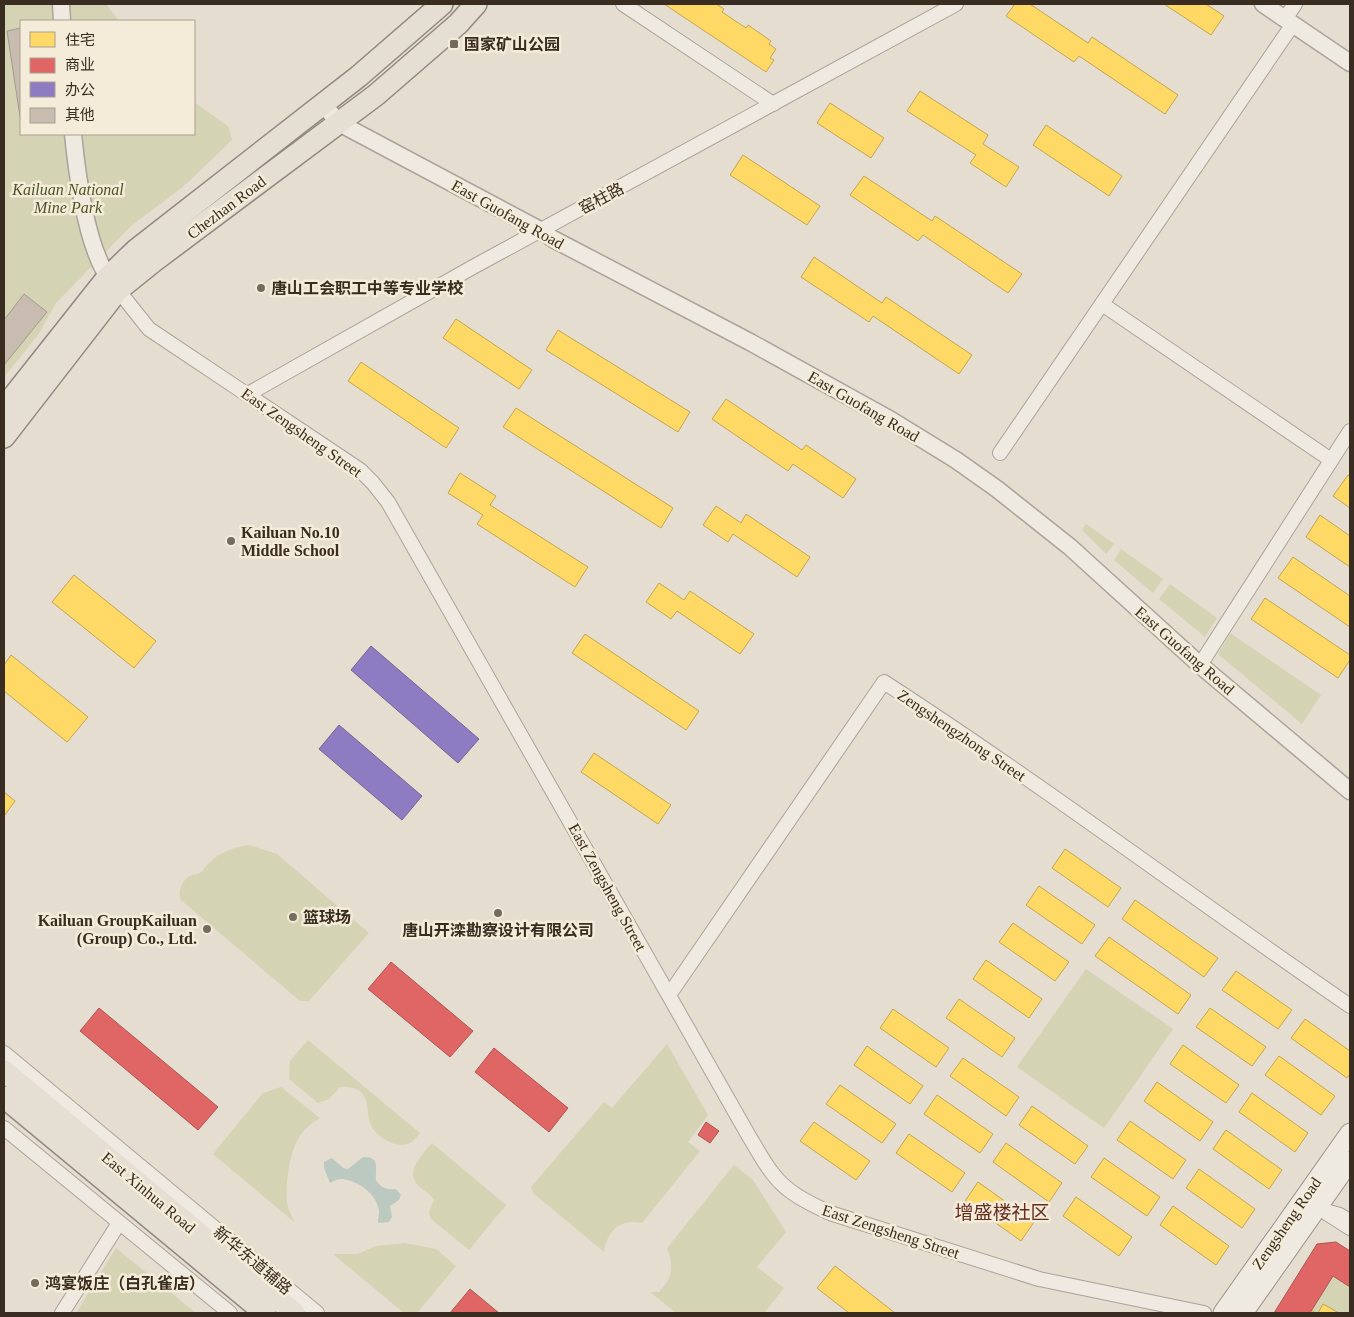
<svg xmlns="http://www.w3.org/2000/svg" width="1354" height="1317" viewBox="0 0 1354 1317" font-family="'Times New Roman','Noto Sans SC',serif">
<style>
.green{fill:#d4d3b3}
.water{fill:#bbc9c0}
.homes{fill:#ffd966;stroke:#c4a551}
.shops{fill:#e06666;stroke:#ae5551}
.offices{fill:#8e7cc3;stroke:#746492}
.building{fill:#c8bcb1;stroke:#a5998f}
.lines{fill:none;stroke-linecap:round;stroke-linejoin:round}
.pedestrian-casing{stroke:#aaa399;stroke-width:12}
.minor-casing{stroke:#aaa399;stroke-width:16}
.tertiary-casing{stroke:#aaa399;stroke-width:19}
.secondary-casing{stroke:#9a9288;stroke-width:21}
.primary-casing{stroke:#908880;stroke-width:24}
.pedestrian{stroke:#eee9e1;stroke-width:10}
.minor{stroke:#eee9e1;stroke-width:14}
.tertiary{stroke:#eee9e1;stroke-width:16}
.secondary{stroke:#eee9e1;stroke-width:19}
.primary{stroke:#e5dfd3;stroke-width:21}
.poi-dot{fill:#756a5e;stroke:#f4ebd8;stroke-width:2}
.labels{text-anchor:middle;stroke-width:5;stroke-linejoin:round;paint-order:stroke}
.poi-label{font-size:16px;font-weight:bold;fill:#392c21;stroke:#f4ebd8;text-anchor:start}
.park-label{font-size:16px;font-style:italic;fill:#4b5528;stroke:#f4ebd8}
.street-label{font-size:16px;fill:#392c21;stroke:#f4ebd8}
.quarter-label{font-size:19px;fill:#642d22;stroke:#f4ebd8}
</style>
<rect width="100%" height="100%" fill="#e5ddd0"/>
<g class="green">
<path d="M4,4H106L119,21H21V134H194V102L229,127L232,140L184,186L131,226L56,303L38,335L4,377Z"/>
<path d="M1086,524L1114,544L1106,554L1082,530Z"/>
<path d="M1121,549L1163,579L1153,593L1114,560Z"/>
<path d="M1170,584L1217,618L1205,637L1159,599Z"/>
<path d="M1230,633L1321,695L1302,724L1218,654Z"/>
<path d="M249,845L277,854L369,933L309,1001H300L181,900C177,891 182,881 190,876C193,874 198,875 201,872C204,870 206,865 209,863C220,852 234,847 249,845Z"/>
<path d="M1086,969L1173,1029L1104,1128L1017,1067Z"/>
<path d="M308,1040L420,1133C417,1136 415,1140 412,1142C398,1151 375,1137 370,1123C366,1113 370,1103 362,1093C357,1087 348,1087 340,1087L329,1099L318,1103L289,1079L290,1061Z"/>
<path d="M667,1044L708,1115L688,1142L700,1151L642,1223C620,1218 607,1231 604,1252L533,1193L531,1187L604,1102L612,1108Z"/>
<path d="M281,1087L320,1118C312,1123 305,1128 300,1136C289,1152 284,1189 288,1208C290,1212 292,1217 294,1222L213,1154L263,1093Z"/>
<path d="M432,1143L506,1205L469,1250L431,1219L429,1212L434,1200C430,1193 425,1192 420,1187C403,1173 422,1155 432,1143Z"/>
<path d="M734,1165L753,1180L786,1232L757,1267L784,1288L764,1313H676L650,1292H659C673,1277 674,1267 667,1248Z"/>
<path d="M405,1243L436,1249L456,1266L417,1313H404L333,1254H358L376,1246Z"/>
<path d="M116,1248L196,1313H76Z"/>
<path d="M1333,1276L1350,1287V1313H1310Z"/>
</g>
<path class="water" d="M363,1157C381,1157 375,1168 376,1180C381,1188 386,1190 396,1189L401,1195L399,1200L390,1206L392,1217L389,1222L378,1223C378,1219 379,1215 379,1211C377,1194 358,1180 341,1179C338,1179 334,1181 330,1183L324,1168V1162L332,1158L343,1168L348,1169Z"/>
<g class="homes">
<path d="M664,4H716L724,9L722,12L746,28L748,25L771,41L769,44L776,49L770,58L774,60L766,72Z"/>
<path d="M1015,4H1030L1088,43L1092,37L1178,95L1165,114L1079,56L1074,62L1006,16Z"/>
<path d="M1164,4H1206L1224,16L1211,35Z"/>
<path d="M920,91L988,135L983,144L1019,167L1006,187L970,163L976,155L907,111Z"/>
<path d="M830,103L884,138L871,158L817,123Z"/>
<path d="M1046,125L1122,176L1109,196L1033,145Z"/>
<path d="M743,155L820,206L807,225L730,175Z"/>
<path d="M864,176L932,221L935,216L1022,274L1008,293L923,235L918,241L850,195Z"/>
<path d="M814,257L882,303L886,297L972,355L959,374L873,316L869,322L801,277Z"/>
<path d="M456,319L532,370L519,389L443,338Z"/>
<path d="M558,330L690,412L678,432L546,350Z"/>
<path d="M361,362L459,428L446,448L348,381Z"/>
<path d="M726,399L802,450L806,445L856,479L843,498L793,464L788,471L712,419Z"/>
<path d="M516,408L673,508L661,528L503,427Z"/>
<path d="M460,473L496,496L490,505L588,567L575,587L477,524L483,515L448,493Z"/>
<path d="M1348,475L1350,476V508L1333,496Z"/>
<path d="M716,506L741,523L746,514L810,557L797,577L733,534L728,542L703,525Z"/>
<path d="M1320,515L1350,536V567L1306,537Z"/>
<path d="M1293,557L1350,596V627L1278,578Z"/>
<path d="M74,575L156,641L134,668L52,602Z"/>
<path d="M659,583L684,600L690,591L754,634L740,654L677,611L671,619L646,602Z"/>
<path d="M1265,598L1350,655V660L1338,678L1251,619Z"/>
<path d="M585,634L699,711L686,730L572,653Z"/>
<path d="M11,655L88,717L67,742L4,691V665Z"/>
<path d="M594,753L671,805L658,824L581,772Z"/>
<path d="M4,792L15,801L4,816Z"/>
<path d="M1065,849L1121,888L1108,907L1052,868Z"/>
<path d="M1039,886L1095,925L1082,944L1026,905Z"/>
<path d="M1135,900L1218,958L1204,977L1122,919Z"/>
<path d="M1013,923L1069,962L1055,981L999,942Z"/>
<path d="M1109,937L1191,995L1178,1014L1095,956Z"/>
<path d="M986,960L1042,999L1029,1018L973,979Z"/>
<path d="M1236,971L1292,1010L1278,1029L1222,990Z"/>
<path d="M959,999L1015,1038L1002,1057L946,1018Z"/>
<path d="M1210,1008L1266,1047L1252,1066L1196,1027Z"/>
<path d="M893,1009L949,1048L936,1067L880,1028Z"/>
<path d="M1305,1019L1350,1051V1074L1347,1078L1291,1038Z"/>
<path d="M1183,1045L1239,1085L1226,1103L1170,1064Z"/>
<path d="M867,1046L923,1086L910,1104L854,1065Z"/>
<path d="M1279,1056L1335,1096L1321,1115L1265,1075Z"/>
<path d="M963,1058L1019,1097L1006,1116L950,1076Z"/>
<path d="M1157,1082L1213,1122L1200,1141L1144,1101Z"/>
<path d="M840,1085L896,1124L882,1143L826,1104Z"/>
<path d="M1252,1093L1308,1133L1295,1152L1239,1112Z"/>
<path d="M937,1095L993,1134L980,1153L924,1114Z"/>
<path d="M1032,1106L1088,1146L1075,1164L1019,1125Z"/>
<path d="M1130,1121L1186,1160L1173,1179L1117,1140Z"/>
<path d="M814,1122L870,1161L856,1180L800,1141Z"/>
<path d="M1226,1130L1282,1170L1269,1189L1213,1149Z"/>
<path d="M909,1134L965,1173L952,1192L896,1153Z"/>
<path d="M1006,1143L1062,1183L1049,1202L993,1162Z"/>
<path d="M1104,1158L1160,1197L1147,1216L1091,1177Z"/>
<path d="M1199,1169L1255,1209L1242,1228L1186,1188Z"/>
<path d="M978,1182L1034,1222L1021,1241L965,1201Z"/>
<path d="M1076,1197L1132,1237L1119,1256L1063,1216Z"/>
<path d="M1173,1206L1229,1246L1216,1265L1160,1225Z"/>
<path d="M835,1266L895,1313H849L817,1288Z"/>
<path d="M1297,1302L1316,1313H1290Z"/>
<path d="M1323,1304L1339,1313H1318Z"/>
</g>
<g class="shops">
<path d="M391,962L473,1031L450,1057L368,989Z"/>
<path d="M99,1008L218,1107L198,1130L80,1031Z"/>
<path d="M494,1048L568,1108L549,1132L475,1072Z"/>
<path d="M706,1122L719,1131L710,1143L698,1135Z"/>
<path d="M1336,1242L1350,1251V1287L1333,1276L1310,1313H1274L1317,1244Z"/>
<path d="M470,1289L499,1313H450Z"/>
</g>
<g class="offices">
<path d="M371,646L479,739L458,763L351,670Z"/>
<path d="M339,725L422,796L402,820L319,749Z"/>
</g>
<g class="building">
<path d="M21,28V123L7,31Z"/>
<path d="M24,294L47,312L4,365V320Z"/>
</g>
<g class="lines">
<defs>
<path id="pedestrian" d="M1326,1209L1340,1213L1350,1219"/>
<g id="minor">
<path d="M623,4L773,104"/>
<path d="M1285,19L1295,4"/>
<path d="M118,290L149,329L360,470L373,483L388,502L750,1138C757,1149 764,1163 773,1174C787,1193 809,1203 830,1213L1039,1279L1204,1313"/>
<path d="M1102,304L1331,460"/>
<path d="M248,394L473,267L956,4"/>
<path d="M1000,453L1293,24"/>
<path d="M1200,665L1350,431"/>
<path d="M669,995L884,682C1043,785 1194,899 1350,1006"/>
<path d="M4,1053L317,1313"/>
<path d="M4,1128L230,1313"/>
<path d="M1311,1203L1350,1228"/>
<path d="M62,1313L119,1223"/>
</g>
<g id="tertiary">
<path d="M61,4L62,21"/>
<path d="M1263,4L1350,63"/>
<path d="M323,104L339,123L540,230L553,239L750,342L891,420L956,460L997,489L1070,547L1200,665L1350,791"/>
<path d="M73,134C77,174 87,257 115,286"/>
</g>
<g id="secondary">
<path d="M1223,1313L1350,1133"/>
<path d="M1243,1313L1350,1161"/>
</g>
<g id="primary">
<path d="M4,408L107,278L136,250L359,76L442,4"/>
<path d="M4,437L118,290L154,261L376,95L458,24L476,4"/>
<path d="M4,1071L294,1313"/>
<path d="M4,1097L265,1313"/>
</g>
</defs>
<use href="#pedestrian" class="pedestrian-casing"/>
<use href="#minor" class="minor-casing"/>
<use href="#tertiary" class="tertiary-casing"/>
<use href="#secondary" class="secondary-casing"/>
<use href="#primary" class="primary-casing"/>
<use href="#pedestrian" class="pedestrian"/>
<use href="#minor" class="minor"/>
<use href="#tertiary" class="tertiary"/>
<use href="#secondary" class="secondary"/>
<use href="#primary" class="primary"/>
</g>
<g class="poi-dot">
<rect x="449" y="39" width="10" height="10" rx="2.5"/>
<circle cx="261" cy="288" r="5"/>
<circle cx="231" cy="541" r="5"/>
<circle cx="498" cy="913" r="5"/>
<circle cx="293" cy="917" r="5"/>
<circle cx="207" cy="929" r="5"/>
<circle cx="35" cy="1283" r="5"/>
</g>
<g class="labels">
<g class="poi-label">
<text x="464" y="50">国家矿山公园</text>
<text x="271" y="294">唐山工会职工中等专业学校</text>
<text x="241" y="538">Kailuan No.10<tspan x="241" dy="18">Middle School</tspan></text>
<text x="303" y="923">篮球场</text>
<text x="197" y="926" text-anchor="end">Kailuan GroupKailuan<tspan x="197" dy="18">(Group) Co., Ltd.</tspan></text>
<text x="498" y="936" text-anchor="middle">唐山开滦勘察设计有限公司</text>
<text x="45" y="1289">鸿宴饭庄（白孔雀店）</text>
</g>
<g class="park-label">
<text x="68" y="195">Kailuan National<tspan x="68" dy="18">Mine Park</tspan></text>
</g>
<g class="street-label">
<text transform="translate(601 198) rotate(-28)" y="6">窑柱路</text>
<text transform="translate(226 207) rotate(-37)" y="6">Chezhan Road</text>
<text transform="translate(508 214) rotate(29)" y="6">East Guofang Road</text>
<text transform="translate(864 406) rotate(30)" y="6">East Guofang Road</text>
<text transform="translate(302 432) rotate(35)" y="6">East Zengsheng Street</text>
<text transform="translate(1185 650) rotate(41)" y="6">East Guofang Road</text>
<text transform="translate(962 735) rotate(34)" y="6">Zengshengzhong Street</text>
<text transform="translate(608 887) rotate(61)" y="6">East Zengsheng Street</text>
<text transform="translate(149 1192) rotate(40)" y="6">East Xinhua Road</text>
<text transform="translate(1286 1223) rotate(-55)" y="6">Zengsheng Road</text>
<text transform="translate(891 1231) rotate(18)" y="6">East Zengsheng Street</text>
<text transform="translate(253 1260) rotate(40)" y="6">新华东道辅路</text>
</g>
<g class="quarter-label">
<text x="1002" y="1219">增盛楼社区</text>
</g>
</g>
<rect width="1354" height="1317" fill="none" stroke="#392c21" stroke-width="10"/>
<rect x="20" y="20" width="175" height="115" fill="#f4ebd8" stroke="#a99f8f"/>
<rect x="30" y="32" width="25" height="15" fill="#ffd966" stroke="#a99f8f"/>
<text x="65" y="45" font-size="15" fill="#392c21">住宅</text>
<rect x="30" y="58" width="25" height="15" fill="#e06666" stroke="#a99f8f"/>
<text x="65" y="70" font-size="15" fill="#392c21">商业</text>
<rect x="30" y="82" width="25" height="15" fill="#8e7cc3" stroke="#a99f8f"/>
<text x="65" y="95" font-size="15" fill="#392c21">办公</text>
<rect x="30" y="108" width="25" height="15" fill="#c8bcb1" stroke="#a99f8f"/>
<text x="65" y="120" font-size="15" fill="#392c21">其他</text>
</svg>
